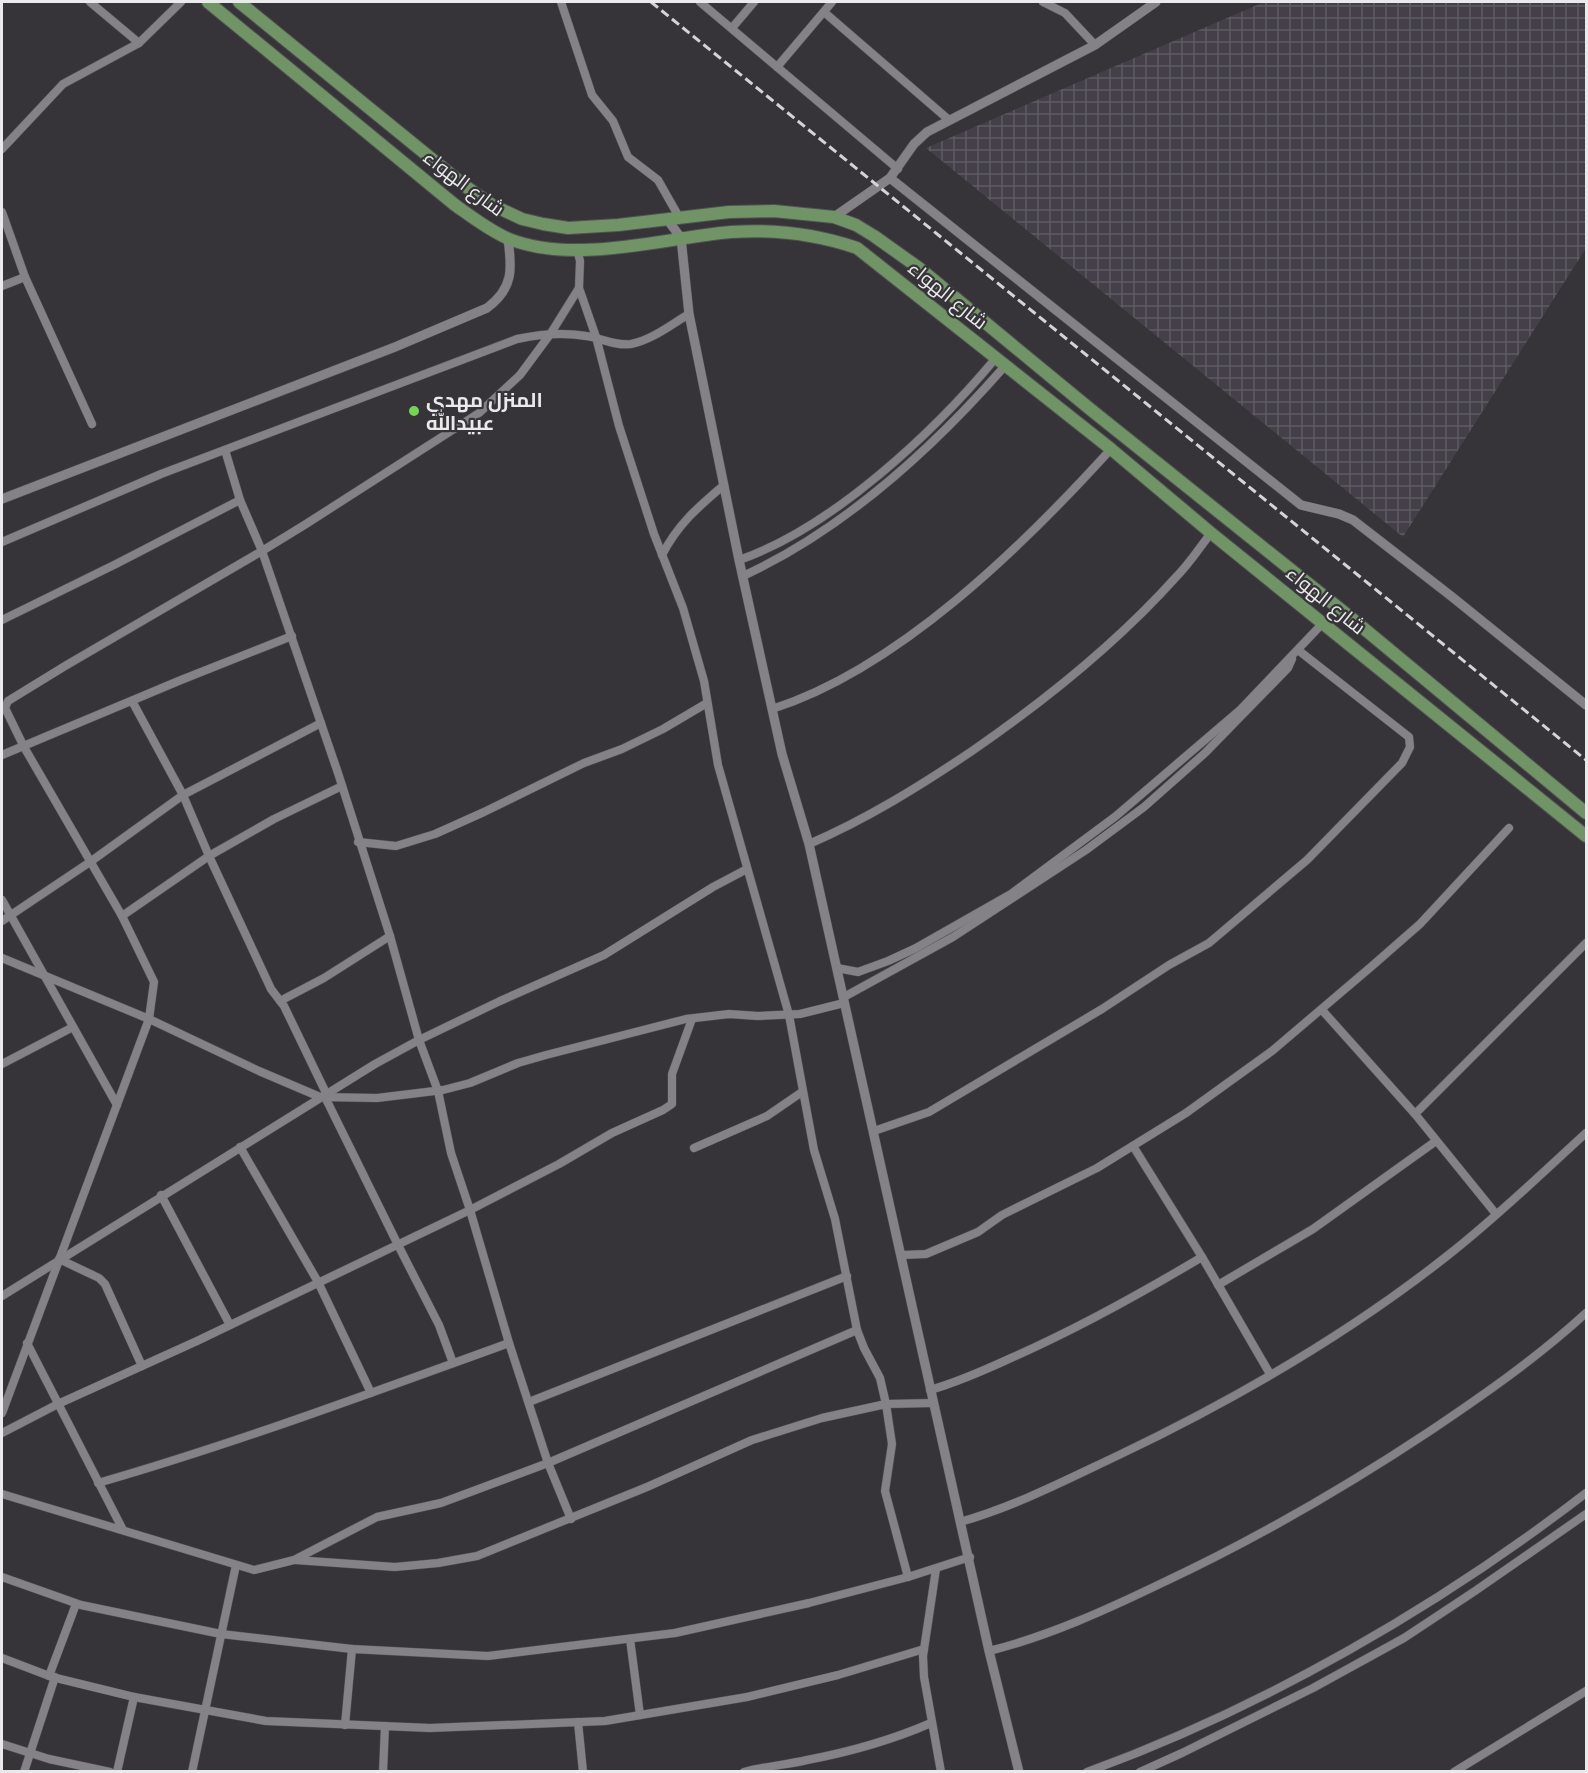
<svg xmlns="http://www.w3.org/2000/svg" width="1588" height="1773" viewBox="0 0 1588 1773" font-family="Karla,Cairo,sans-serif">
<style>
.industrial{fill:url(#industrial-grid)}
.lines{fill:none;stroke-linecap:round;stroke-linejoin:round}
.minor-casing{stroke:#525154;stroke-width:9}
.tertiary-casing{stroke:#525154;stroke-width:10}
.primary-casing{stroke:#525154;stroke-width:14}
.minor{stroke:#848287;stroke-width:8}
.tertiary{stroke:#848287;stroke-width:9}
.primary{stroke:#709465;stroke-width:12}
.rail{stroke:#d4d3d5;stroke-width:3;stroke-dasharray:9 4.5;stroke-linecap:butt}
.poi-dot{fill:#77d259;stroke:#363438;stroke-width:2}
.labels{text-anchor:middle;stroke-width:4.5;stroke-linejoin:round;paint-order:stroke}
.street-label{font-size:20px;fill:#eae9eb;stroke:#363438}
.poi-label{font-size:20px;font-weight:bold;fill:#eae9eb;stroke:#363438;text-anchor:start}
</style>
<defs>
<pattern id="industrial-grid" width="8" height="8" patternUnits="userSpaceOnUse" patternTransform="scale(1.5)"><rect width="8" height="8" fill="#443f48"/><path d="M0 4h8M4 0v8" fill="none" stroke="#5f5b63"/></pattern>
</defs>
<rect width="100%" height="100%" fill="#363438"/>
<path class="industrial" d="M1264,2H1586V248L1403,537L926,148Z"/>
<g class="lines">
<defs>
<g id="minor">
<path d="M90,2L139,43"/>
<path d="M561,2L592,95L613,121L628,157L658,180L679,217"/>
<path d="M700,2L898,169"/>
<path d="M1043,2L1065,13L1095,45"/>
<path d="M824,12L949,120"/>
<path d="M732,28L754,2"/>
<path d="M777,67L832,2"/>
<path d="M2,149L63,84L139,43L181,2"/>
<path d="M2,212L25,277L92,424"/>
<path d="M2,286L25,277"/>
<path d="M579,288L596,337L619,426L654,534L683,608L704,681L718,765L789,1015L814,1150L835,1219L857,1330L864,1348L880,1378L886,1404L892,1444L885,1491L908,1577"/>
<path d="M2,542L161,474L517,339C540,334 562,332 586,336C602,338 614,346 631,344C652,340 672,324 689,314"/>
<path d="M662,555C678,524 698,507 724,485"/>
<path d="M739,560C832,528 933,433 995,359"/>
<path d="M743,576C843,530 932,449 1004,367"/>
<path d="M2,620L116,564L240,500"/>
<path d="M132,701L183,795L209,856L271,989L284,1006L326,1093"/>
<path d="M772,709C898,669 1023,546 1111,449"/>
<path d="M2,755L181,680L292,636"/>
<path d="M358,842L396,846L435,834L484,812L584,763L622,749L663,729L707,703"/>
<path d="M809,844C867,819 920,786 972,751C1046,700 1117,643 1177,576C1190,563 1200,547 1211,533"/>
<path d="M2,900L117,1105"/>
<path d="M122,916L209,856L274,819L342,786"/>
<path d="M2,921L90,862L183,795L321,723"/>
<path d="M2,958L149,1019L259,1071L320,1097L377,1098L443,1090L470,1083L518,1063L546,1055L686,1019L729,1014L758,1016L800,1014L844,1003"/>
<path d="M837,968L858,972L888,961L916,948L1011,894L1116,816L1240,710L1323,623"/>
<path d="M844,997L953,937L1086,850L1144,807L1205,753L1288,668L1292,659"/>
<path d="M280,1001L324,978L390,936"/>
<path d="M1322,1010L1415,1114L1496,1214"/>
<path d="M2,1064L73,1027"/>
<path d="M325,1097L398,1245L439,1325L453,1363"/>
<path d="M1415,1114L1586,943"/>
<path d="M874,1131L929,1112L1102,1009L1169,965L1209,943L1307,860L1402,763L1410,747L1409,737L1298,650"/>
<path d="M1133,1146L1202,1257L1270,1374"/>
<path d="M240,1147L318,1282L371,1393"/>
<path d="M694,1148L767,1116L802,1092"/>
<path d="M161,1195L230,1325"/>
<path d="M902,1255L926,1254L978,1232L1002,1215L1097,1168L1186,1113L1272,1051L1372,966L1420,924L1509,828"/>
<path d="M59,1259L99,1278L105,1284L142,1366"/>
<path d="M1218,1285L1313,1229L1436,1141"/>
<path d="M2,1296L375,1064L419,1040L500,1001L604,955L713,887L747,869"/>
<path d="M27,1343L123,1530"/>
<path d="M930,1390C958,1382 985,1370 1011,1358C1077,1329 1140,1294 1202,1257"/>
<path d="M529,1402L847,1276"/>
<path d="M2,1413L149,1019L154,982L122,916L24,747L5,708L8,701L65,666L262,551L240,500L225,450"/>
<path d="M2,1433L58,1404L197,1341L470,1210L559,1164L612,1133L663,1110L672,1104V1074L692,1019"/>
<path d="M98,1483C237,1443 373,1392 509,1343"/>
<path d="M2,1494L254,1570L294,1560L377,1517L441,1503L548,1463L857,1330"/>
<path d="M571,1519L548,1463L509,1343L470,1210L451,1153L438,1091L419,1040L390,936L338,773L262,551L306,524L479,413L520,375L551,333L579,288L580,261L577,249"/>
<path d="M960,1522C1016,1506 1066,1480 1119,1455C1234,1400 1347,1335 1447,1256C1496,1218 1541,1174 1586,1133"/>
<path d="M295,1560L395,1567L438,1563L477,1556L647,1487L752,1440L822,1418L886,1404L933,1403"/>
<path d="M936,1569L923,1656L924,1677L941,1772"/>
<path d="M2,1577L81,1605L221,1634L352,1649L488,1656L675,1633L809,1603L908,1577L970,1557"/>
<path d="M630,1639L640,1715"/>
<path d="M989,1651C1049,1636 1106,1610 1162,1583C1256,1539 1344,1488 1430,1431C1485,1394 1538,1357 1586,1313"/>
<path d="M2,1658L52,1677L134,1697L266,1721L430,1728L605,1721L747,1697L838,1675L924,1649"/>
<path d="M49,1676L76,1604"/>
<path d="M578,1722L583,1772"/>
<path d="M345,1725L352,1649"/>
<path d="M2,1744L49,1759L110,1772"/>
<path d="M24,1772L55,1677"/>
<path d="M117,1772L134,1697"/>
<path d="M192,1772L236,1565"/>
<path d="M383,1772L385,1726"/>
<path d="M744,1772C765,1766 786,1765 807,1760C849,1752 892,1740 931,1723"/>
<path d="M1087,1772C1263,1708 1438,1607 1586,1493"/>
<path d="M1140,1772L1182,1753L1313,1688L1404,1638L1475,1591L1586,1514"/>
<path d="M1454,1772L1586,1691"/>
</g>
<g id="tertiary">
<path d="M890,178L1301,505L1339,514L1353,520L1451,596L1586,705"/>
<path d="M834,217L890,178L914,144L927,132L1095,45L1156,2"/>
<path d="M667,219L681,238L689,314L739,560L782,754L809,844L989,1651L1019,1772"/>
<path d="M2,499L395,347L487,308C514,288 512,268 508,239"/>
</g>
<g id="primary">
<path d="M208,2L455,205C472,217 490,231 509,239C575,265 663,238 731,232C774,229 816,234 857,248L1111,449L1211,533L1586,836"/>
<path d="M239,2L465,186L492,205L522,219L543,224L568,228L618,225L729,212L774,211L834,217L856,225L874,236L919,268L1090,409L1350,617L1586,813"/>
</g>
</defs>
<use href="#minor" class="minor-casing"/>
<use href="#tertiary" class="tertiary-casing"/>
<use href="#primary" class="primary-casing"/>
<use href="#minor" class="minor"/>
<use href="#tertiary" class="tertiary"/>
<use href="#primary" class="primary"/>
<path class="rail" d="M651,2L1586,760"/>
</g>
<circle class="poi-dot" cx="414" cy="411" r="6"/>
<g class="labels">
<g class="street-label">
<text transform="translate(464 183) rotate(37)" y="7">شارع الهواء</text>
<text transform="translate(948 295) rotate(39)" y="7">شارع الهواء</text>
<text transform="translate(1326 600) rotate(39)" y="7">شارع الهواء</text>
</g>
<g class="poi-label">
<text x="426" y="407">المنزل مهدي<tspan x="426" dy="23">عبيدالله</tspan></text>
</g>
</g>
<rect width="1588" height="1773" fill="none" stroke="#eae9eb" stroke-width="6"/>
</svg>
